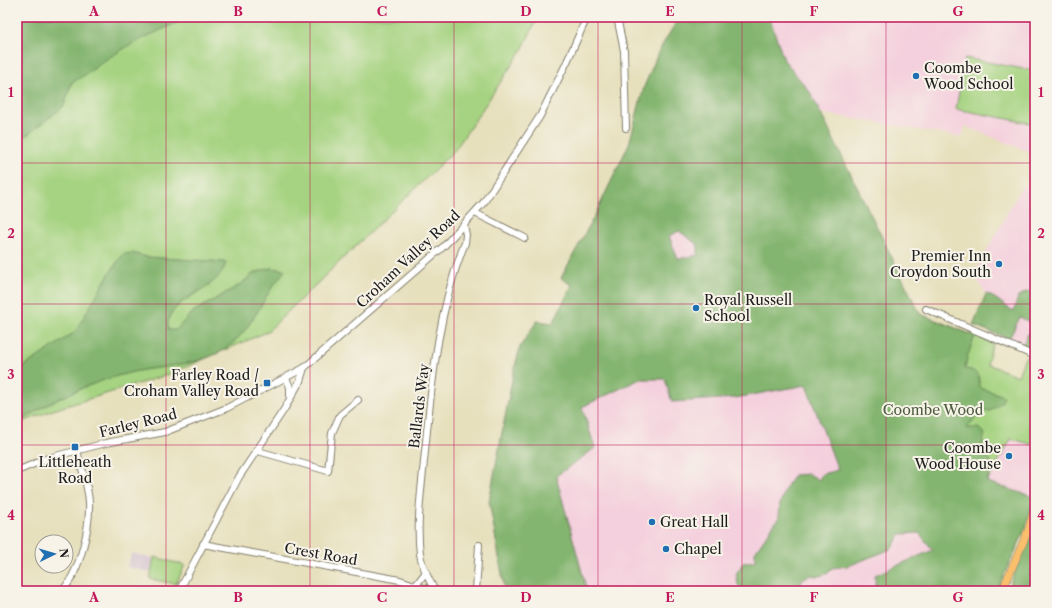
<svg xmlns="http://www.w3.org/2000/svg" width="1052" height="608" viewBox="0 0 1052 608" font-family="'Libre Caslon Text',serif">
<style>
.built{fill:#f4cfdd}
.industrial{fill:#d0bdcd}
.green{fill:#a6d381;stroke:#61784e}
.forest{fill:#84b56f;stroke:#506846;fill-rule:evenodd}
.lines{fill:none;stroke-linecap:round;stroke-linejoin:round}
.minor-casing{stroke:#827e6c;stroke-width:8}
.major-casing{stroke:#827e6c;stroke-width:8}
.minor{stroke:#fff;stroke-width:6}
.major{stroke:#f9bf6d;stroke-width:7}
.tram{stroke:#1c1c1c;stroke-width:1}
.grid{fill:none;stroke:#c2185b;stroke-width:1;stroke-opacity:0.55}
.poi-dot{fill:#1f6fb2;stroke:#f7f3e8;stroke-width:1.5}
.labels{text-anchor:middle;stroke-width:4;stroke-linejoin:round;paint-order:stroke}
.poi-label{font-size:14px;fill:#1c1c1c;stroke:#f7f3e8;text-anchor:start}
.street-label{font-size:14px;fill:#1c1c1c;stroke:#f7f3e8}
.park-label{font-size:14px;fill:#4c5c3f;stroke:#f7f3e8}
.neatline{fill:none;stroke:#c2185b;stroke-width:1.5}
.grid-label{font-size:13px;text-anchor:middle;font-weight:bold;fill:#c2185b}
</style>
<rect width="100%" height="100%" fill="#f7f3e8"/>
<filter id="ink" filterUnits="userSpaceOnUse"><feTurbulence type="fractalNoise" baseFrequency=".025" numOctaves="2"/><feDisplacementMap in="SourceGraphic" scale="8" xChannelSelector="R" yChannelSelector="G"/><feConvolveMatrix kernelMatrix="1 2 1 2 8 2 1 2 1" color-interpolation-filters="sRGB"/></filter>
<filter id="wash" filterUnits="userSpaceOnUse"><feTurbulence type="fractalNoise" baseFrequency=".012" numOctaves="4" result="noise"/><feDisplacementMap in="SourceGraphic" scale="16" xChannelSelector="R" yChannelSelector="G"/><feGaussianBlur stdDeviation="0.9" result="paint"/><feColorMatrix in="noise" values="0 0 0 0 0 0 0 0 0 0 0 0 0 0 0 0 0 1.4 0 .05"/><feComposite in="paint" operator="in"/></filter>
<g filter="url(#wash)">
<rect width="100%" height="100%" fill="#e7e0bd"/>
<g class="built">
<path d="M679,17L995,591H505L489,501L514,370L520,347L537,321L553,323L572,285L561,278L596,213L629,144L644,87L659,51Z"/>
<path d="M771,17H1035V154L965,126L962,137L820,113L810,92L784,60L771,22Z"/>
<path d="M1023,185L1035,189V352L973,325L986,294L974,274Z"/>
<path d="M1011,439L1035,445L1034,497L987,482Z"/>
</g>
<path class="industrial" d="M132,553L153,558L150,572L127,567Z"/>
<g class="green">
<path d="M17,17H538L522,50L455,150L267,332L167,375L53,410L17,424Z"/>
<path d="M965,58L1035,71L1034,124L956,109Z"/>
<path d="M920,314L993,343L987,364L1018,376L1025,357L1035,361V445L1011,439L987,482L1005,571Z"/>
<path d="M154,557L185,565L176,584L150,579Z"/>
</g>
<g class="forest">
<path d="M17,17H190C161,30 130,43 104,61C93,69 84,77 72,82L64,106L17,143Z"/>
<path d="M679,17H771V22L784,60L810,92L920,314L975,336L967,357L965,369L972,370L979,376L980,388L1004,396L1001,403L990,411L976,408L975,418L967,428H978L985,434C981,447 982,451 991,461L987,482L1034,497L1026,528L997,591H876L875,575L933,550L919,533L901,534L891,549L848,566L832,568C825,576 820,577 810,575L801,580L802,591H744L738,585L736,574L743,563L755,561V552L779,517L780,504L785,489L794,475L809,474L819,480L822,474L838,470L806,385L735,398L672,402L665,379H640L582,407L595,448L556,476L587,591H505L489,501L514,370L520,347L537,321L553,323L572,285L561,278L596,213L629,144L644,87L659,51ZM679,231L698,245V255L678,259L669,236Z"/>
<path d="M132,253L147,257L226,262C224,267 223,272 219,276C204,294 164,302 168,330H176L193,312L241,284L254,273L271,268L285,270C280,278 274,284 269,292C259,309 249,328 234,342C207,366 167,365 133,372C90,382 54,399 17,423V371L75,332L109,274L123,254Z"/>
<path d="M1033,291L1035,292V352L1022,346L1033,324L1020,317L1009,339L973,325L986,294C998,298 1003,306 1014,311L1018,297L1026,292Z"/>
<path d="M1035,522V578L1024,591H1007Z"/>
</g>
</g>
<g filter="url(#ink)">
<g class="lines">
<defs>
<g id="minor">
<path d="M617,17L624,51L626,128"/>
<path d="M475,213L525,238"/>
<path d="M926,309L1035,356"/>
<path d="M286,378L290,387V397"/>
<path d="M258,451L328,471L332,433L340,415L358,400"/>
<path d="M17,471L48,458L106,443L165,432L227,408L304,368L444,246L484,202L540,116L566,64L587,17"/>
<path d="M203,544L400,580L433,591"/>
<path d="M416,585L426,572"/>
<path d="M62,591C80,572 90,528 89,502C88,485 81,467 77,451"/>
<path d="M179,591L239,477L285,408L300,381L304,368"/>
<path d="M435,591C429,580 422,567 420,554C416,521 422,485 425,451C432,381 438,309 465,243L466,235L464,225"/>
<path d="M476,591L479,545"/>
</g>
<path id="major" d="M1002,591L1028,531L1035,506"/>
</defs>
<use href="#minor" class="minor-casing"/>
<use href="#major" class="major-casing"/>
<use href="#minor" class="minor"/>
<use href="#major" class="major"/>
<path class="tram" d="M1031,591L1035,586"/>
</g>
</g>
<path class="grid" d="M166,17V591M310,17V591M454,17V591M598,17V591M742,17V591M886,17V591M17,163H1035M17,304H1035M17,445H1035"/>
<g class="poi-dot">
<circle cx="916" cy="76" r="4"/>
<circle cx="999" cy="264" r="4"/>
<circle cx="696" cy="308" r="4"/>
<rect x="263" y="379" width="8" height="8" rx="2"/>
<rect x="71" y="443" width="8" height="8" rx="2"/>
<circle cx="1009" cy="456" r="4"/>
<circle cx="652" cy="522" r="4"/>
<circle cx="666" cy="549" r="4"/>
</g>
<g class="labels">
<g class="poi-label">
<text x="924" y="73">Coombe<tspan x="924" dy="16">Wood School</tspan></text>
<text x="991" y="261" text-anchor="end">Premier Inn<tspan x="991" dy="16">Croydon South</tspan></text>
<text x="704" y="305">Royal Russell<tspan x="704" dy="16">School</tspan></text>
<text x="259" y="380" text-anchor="end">Farley Road /<tspan x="259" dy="16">Croham Valley Road</tspan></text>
<text x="1001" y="453" text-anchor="end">Coombe<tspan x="1001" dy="16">Wood House</tspan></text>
<text x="75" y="467" text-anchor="middle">Littleheath<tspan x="75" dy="16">Road</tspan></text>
<text x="660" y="527">Great Hall</text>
<text x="674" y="554">Chapel</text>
</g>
<g class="street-label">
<text transform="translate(408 259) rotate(-43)" y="5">Croham Valley Road</text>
<text transform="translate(419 406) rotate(-83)" y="5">Ballards Way</text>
<text transform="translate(138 423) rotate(-14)" y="5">Farley Road</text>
<text transform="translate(321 554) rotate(10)" y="5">Crest Road</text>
</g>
<g class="park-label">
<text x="933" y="415">Coombe Wood</text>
</g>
</g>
<rect width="1052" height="608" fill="none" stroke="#f7f3e8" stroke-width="44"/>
<g transform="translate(54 554) rotate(85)"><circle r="19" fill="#f7f3e8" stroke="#9f9d96"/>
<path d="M0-3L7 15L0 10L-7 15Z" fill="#1f6fb2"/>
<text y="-6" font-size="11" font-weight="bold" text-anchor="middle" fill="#1c1c1c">N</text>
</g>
<rect x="22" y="22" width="1008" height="564" class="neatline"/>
<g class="grid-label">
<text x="94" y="16">A</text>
<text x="238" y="16">B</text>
<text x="382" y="16">C</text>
<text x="526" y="16">D</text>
<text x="670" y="16">E</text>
<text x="814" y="16">F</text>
<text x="958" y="16">G</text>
<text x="11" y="97">1</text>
<text x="1041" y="97">1</text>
<text x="11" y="238">2</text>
<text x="1041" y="238">2</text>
<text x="11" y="379">3</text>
<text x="1041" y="379">3</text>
<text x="11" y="520">4</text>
<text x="1041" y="520">4</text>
<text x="94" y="602">A</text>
<text x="238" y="602">B</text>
<text x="382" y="602">C</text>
<text x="526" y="602">D</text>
<text x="670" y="602">E</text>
<text x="814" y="602">F</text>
<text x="958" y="602">G</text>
</g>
</svg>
